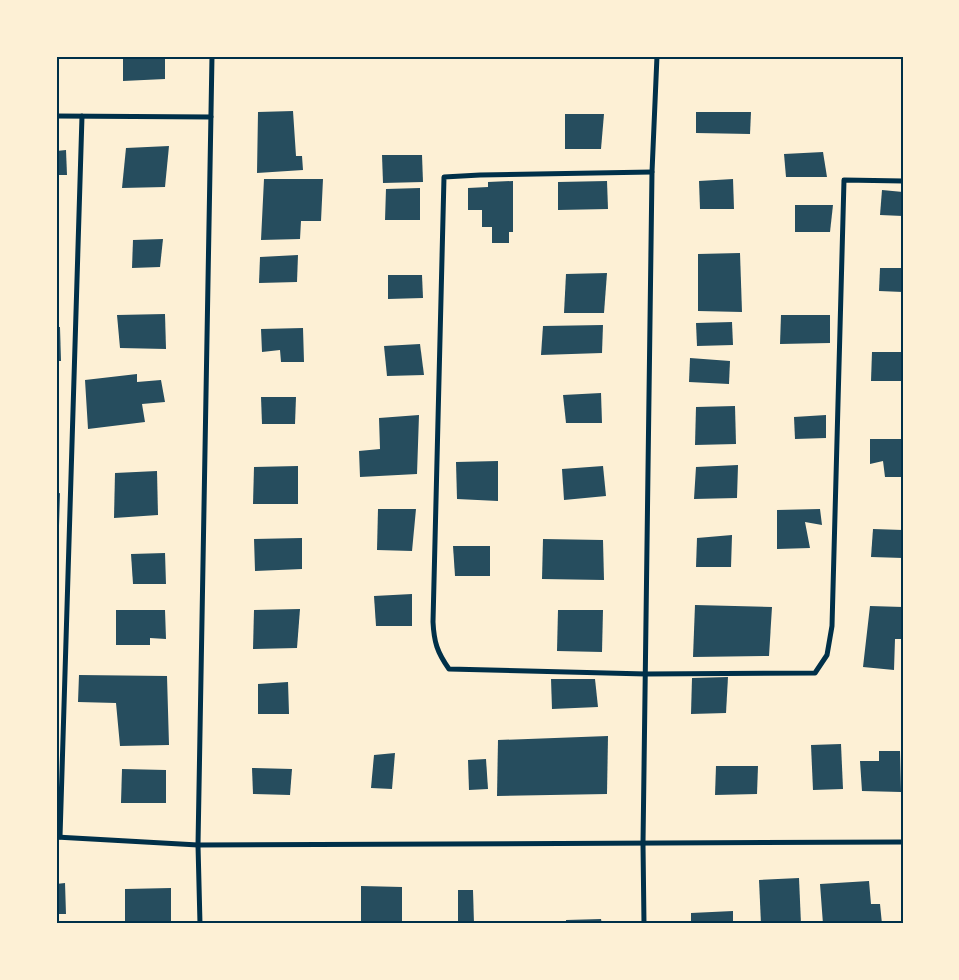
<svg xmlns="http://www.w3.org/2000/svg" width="959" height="980" viewBox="0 0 959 980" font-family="Roboto,sans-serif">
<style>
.building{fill:#264d5e}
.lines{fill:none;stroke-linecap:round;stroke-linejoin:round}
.minor{stroke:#003049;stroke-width:5}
.neatline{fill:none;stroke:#003049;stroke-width:2}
</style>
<rect width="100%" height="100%" fill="#fdf0d5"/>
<g class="building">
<path d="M123,56H165V79L123,81Z"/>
<path d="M877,56H903V59L877,58Z"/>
<path d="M293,111L296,156H302L303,170L257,173L258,112Z"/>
<path d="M696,112H751L750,134L696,133Z"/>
<path d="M565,114H604L601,149H565Z"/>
<path d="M169,146L165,187L122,188L126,148Z"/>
<path d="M66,150L67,175H56V151Z"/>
<path d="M823,152L827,177H786L784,154Z"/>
<path d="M382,155H422L423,182L383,183Z"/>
<path d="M264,179H323L321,221H301L300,239L261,240Z"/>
<path d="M733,179L734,209H700L699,181Z"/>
<path d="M513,181V232H509V243H492V227H482V210H468V188L488,187V182Z"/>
<path d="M607,181L608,209L558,210V182Z"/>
<path d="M420,188V220H385L386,189Z"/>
<path d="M882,190L903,192V216L880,215Z"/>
<path d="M795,205H833L830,232H795Z"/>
<path d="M163,239L160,267L132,268L133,240Z"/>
<path d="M740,253L742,312L698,311V254Z"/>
<path d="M298,255L297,282L259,283L260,257Z"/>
<path d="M880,268H903V292L879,291Z"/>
<path d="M607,273L604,313H564L566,274Z"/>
<path d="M388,275H422L423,298L388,299Z"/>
<path d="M165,314L166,349L120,348L117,315Z"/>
<path d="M781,315H830V343L780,344Z"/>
<path d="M732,322L733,345L697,346L696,323Z"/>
<path d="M603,325L602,353L541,355L543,326Z"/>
<path d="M56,327H60L61,361H56Z"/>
<path d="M303,328L304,362H281L280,350L262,352L261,329Z"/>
<path d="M420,344L424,375L387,376L384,346Z"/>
<path d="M872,352H903V381H871Z"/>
<path d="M690,358L730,361L729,384L689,382Z"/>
<path d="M137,374V382L161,380L165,402L142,404L145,422L88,429L85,380Z"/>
<path d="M601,393L602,423H566L563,395Z"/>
<path d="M261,397H296L295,424H262Z"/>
<path d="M735,406L736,444L695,445L696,407Z"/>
<path d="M419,415L417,474L360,477L359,451L380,449L379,418Z"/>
<path d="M826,415V438L795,439L794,417Z"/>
<rect x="56" y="422" width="2" height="44"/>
<path d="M870,439H903V477H885L883,461L870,464Z"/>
<path d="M498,461V501L457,499L456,462Z"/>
<path d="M738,465L737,498L694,499L696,467Z"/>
<path d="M298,466V504H253L254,467Z"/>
<path d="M603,466L606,496L564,500L562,469Z"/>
<path d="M157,471L158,515L114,518L115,473Z"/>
<path d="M60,493L59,526H56V494Z"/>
<path d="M378,509H416L412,551L377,550Z"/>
<path d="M820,509L822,525L805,522L810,548L777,549V510Z"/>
<path d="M873,529L903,530V558L871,557Z"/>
<path d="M732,535L731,567H696L697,538Z"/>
<path d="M302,538V569L255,571L254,539Z"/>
<path d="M543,539L603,540L604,580L542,579Z"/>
<path d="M453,546H490V576H455Z"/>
<path d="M165,553L166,584H133L131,554Z"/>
<path d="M412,594V626H376L374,596Z"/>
<path d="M695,605L772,607L769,656L693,657Z"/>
<path d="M870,606L903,607V639H895L894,670L863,667Z"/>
<path d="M300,609L297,648L253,649L254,610Z"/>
<path d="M116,610H165L166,639L150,638V645H116Z"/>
<path d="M558,610H603L602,652L557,651Z"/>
<path d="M79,675L167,676L169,745L120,746L116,703L78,702Z"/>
<path d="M728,677L726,713L691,714L692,678Z"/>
<path d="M551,679H595L598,707L552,709Z"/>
<path d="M288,682L289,714H258V684Z"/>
<path d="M608,736L607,794L497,796L498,740Z"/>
<path d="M841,744L843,789L813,790L811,745Z"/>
<path d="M879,751H900L901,792L862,791L860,761H879Z"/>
<path d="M395,753L392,789L371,788L374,755Z"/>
<path d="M486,759L488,789L469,790L468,760Z"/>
<path d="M716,766H758L757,794L715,795Z"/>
<path d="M252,768L292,769L290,795L253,794Z"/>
<path d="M122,769L166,770V803H121Z"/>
<path d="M799,878L801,924H761L759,880Z"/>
<path d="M869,881L871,904H880L882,924H823L820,884Z"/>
<path d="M65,883L66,914H56V884Z"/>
<path d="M361,886L402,887V924H361Z"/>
<path d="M171,888V921H125V889Z"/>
<path d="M458,890H473L474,924H458Z"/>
<path d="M733,911V924H691V913Z"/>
<path d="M601,919L602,924H566V920Z"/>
</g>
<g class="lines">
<g class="minor">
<path d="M56,116L211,117"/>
<path d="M652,172L480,175L444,177L433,622C434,642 437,652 449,669L646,674L815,673L827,655L832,626L844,180L903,181"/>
<path d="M56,837L198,845L903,842"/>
<path d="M60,837L82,116"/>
<path d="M200,924L198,845L212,56"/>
<path d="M644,924L643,844L652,172L657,56"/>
</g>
</g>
<rect width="959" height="980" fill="none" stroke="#fdf0d5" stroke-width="115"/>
<rect x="58" y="58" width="844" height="864" class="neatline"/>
</svg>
